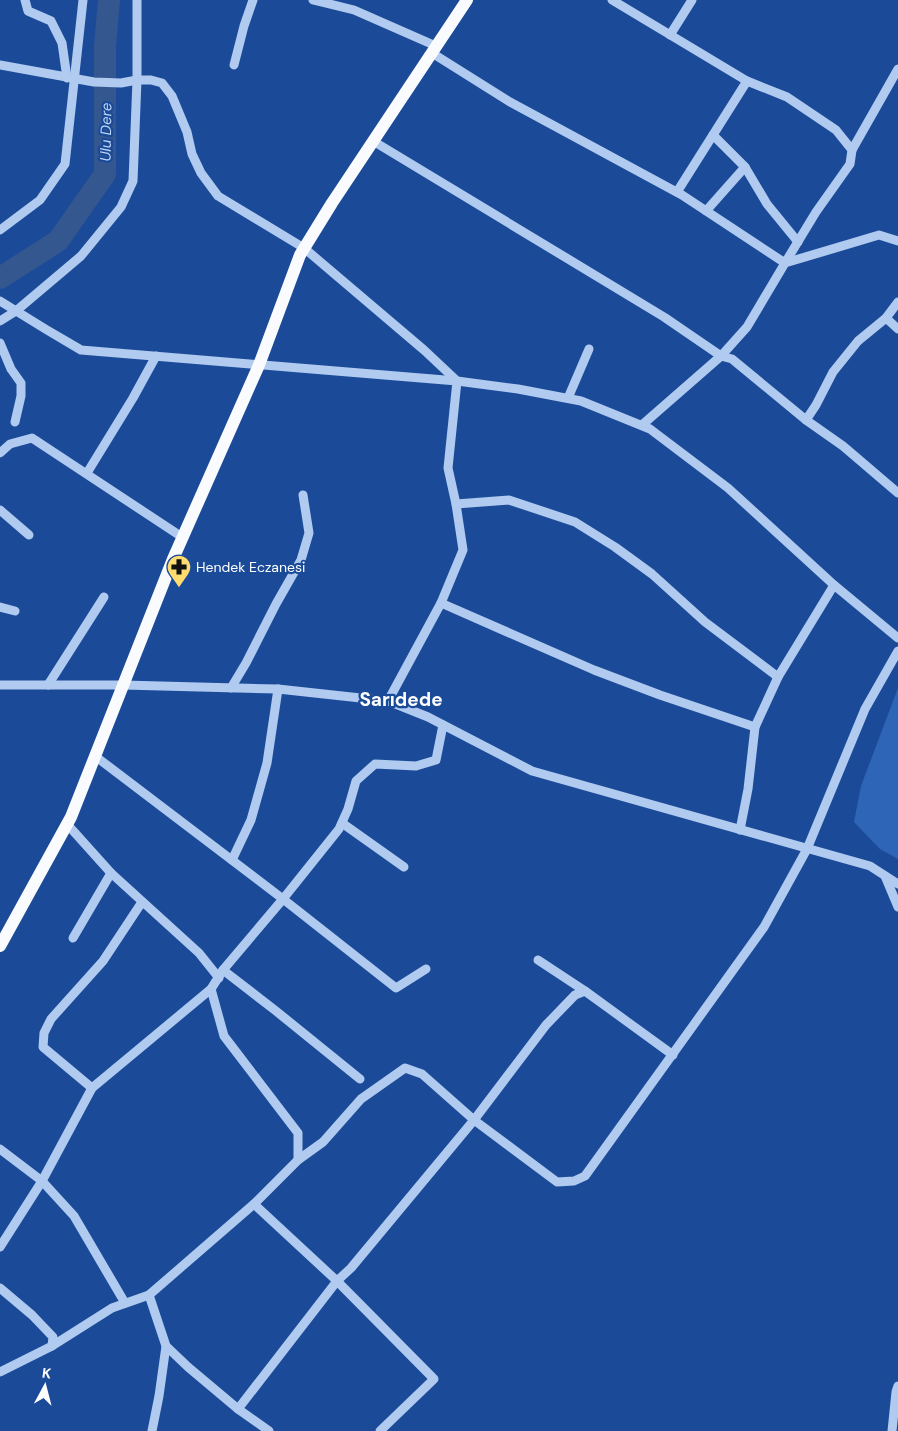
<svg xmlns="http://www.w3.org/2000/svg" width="898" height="1431" viewBox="0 0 898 1431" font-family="'DM Sans',sans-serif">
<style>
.green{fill:#2e65b6}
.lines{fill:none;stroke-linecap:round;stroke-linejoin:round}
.river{stroke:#345790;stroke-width:22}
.minor{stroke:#b0caf0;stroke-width:9}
.major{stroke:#f9fbff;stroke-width:12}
.labels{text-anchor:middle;stroke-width:4.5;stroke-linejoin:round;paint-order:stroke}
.poi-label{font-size:14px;fill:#fff;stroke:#1b4b98;text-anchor:start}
.water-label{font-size:15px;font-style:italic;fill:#bcd4f7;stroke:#1b4b98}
.district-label{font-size:19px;font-weight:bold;fill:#fff;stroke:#1b4b98}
</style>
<rect width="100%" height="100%" fill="#1b4b98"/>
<path class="green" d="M898,688V859L880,849L854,822L861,786Z"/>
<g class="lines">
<path class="river" d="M0,278L58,241L105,174V46L109,0"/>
<g class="minor">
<path d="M25,0L28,11L51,21L62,43L67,78"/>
<path d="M313,0L354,10L436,46"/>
<path d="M670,35L692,0"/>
<path d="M432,53L510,102L682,195L785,263L816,212L850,164L852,150L836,130L787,97L747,81L612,0"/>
<path d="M0,65L94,82L121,83L137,80H151L162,83L172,96L187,132L192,154L201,173L218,196L304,248L424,350L457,381L518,389L581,401L650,429L728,488L834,585L898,638"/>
<path d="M234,65L244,26L253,0"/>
<path d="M373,141L664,317L721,356L732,359L806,420L843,446L898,493"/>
<path d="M852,150L898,69"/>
<path d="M745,167L767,204L798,242"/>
<path d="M677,192L747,81"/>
<path d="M706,211L745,167L713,135"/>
<path d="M0,230L40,200L65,164L83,0"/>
<path d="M0,301L47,330L81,350L457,381L448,468L456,504L463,550L441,603L388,701"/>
<path d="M898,302L886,318L898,329"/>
<path d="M0,321L16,311L81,256L121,207L133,181L137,80V0"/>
<path d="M0,343L11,369L21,383V396L15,422"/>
<path d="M568,398L589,349"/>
<path d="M806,420L816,405L833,372L858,341L886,318"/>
<path d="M642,425L721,356L747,327L785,263L879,235L898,241"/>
<path d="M0,453L10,444L32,438L182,537"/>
<path d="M87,473L133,398L156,356"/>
<path d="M456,504L509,500L575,522L615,547L652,574L705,622L778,677"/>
<path d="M0,510L29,535"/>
<path d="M441,603L594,670L660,695L755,727"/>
<path d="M0,607L15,611"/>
<path d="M0,685H123L278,689L388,701L428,717L532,771L870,866L898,884"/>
<path d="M48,685L104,597"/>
<path d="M231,688L246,663L276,604L301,560L309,533L303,495"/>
<path d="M95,756L283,899L223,970L211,989L92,1088L42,1181L74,1216L125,1303"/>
<path d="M342,823L404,867"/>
<path d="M67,824L111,873L199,953L219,978"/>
<path d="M740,830L748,789L755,727L778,677L834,585"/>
<path d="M232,860L251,820L267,763L278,689"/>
<path d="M885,876L898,907"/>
<path d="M73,938L111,873"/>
<path d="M538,960L585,991"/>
<path d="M426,969L396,988L283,899L339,829L348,809L356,781L375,764L416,766L436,760L443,725"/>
<path d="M223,970L276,1011L360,1079"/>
<path d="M211,989L224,1036L298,1133V1160"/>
<path d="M92,1088L43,1047L44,1033L51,1019L103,961L142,902"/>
<path d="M0,1149L42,1181L0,1247"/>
<path d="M254,1204L337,1281L351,1268L474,1120L546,1025L575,995L585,991L673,1055"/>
<path d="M0,1288L32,1315L53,1337L52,1346"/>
<path d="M149,1295L166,1346L188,1367L238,1409"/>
<path d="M0,1372L52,1346L112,1308L149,1295L254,1204L298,1160L323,1142L361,1099L405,1068L422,1074L474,1120L557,1182L574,1181L585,1176L764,927L807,849L865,709L898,651"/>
<path d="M152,1431L159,1396L166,1346"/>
<path d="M269,1431L238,1409L337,1281L434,1379L380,1431"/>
<path d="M892,1431L896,1392L898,1386"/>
</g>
<path class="major" d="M0,946L71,817L173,559L259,365L300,255L332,203L467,0"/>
</g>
<defs>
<symbol id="pharmacy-pin" viewBox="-11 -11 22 30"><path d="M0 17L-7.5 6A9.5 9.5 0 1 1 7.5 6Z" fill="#ffdc6f" stroke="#1b4b98"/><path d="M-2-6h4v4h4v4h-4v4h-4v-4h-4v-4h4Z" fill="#111"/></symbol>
</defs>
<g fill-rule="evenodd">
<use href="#pharmacy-pin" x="165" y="553" width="28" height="38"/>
</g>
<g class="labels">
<g class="poi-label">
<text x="196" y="572">Hendek Eczanesi</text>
</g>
<g class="water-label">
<text transform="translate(106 132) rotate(-89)" y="5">Ulu Dere</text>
</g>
<g class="district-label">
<text x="401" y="706">Sarıdede</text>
</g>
</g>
<g transform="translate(45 1386) rotate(7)" stroke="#1b4b98" stroke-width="4" paint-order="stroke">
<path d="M0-4L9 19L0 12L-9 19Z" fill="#ffffff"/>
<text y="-8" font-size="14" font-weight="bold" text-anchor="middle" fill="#ffffff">K</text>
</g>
</svg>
